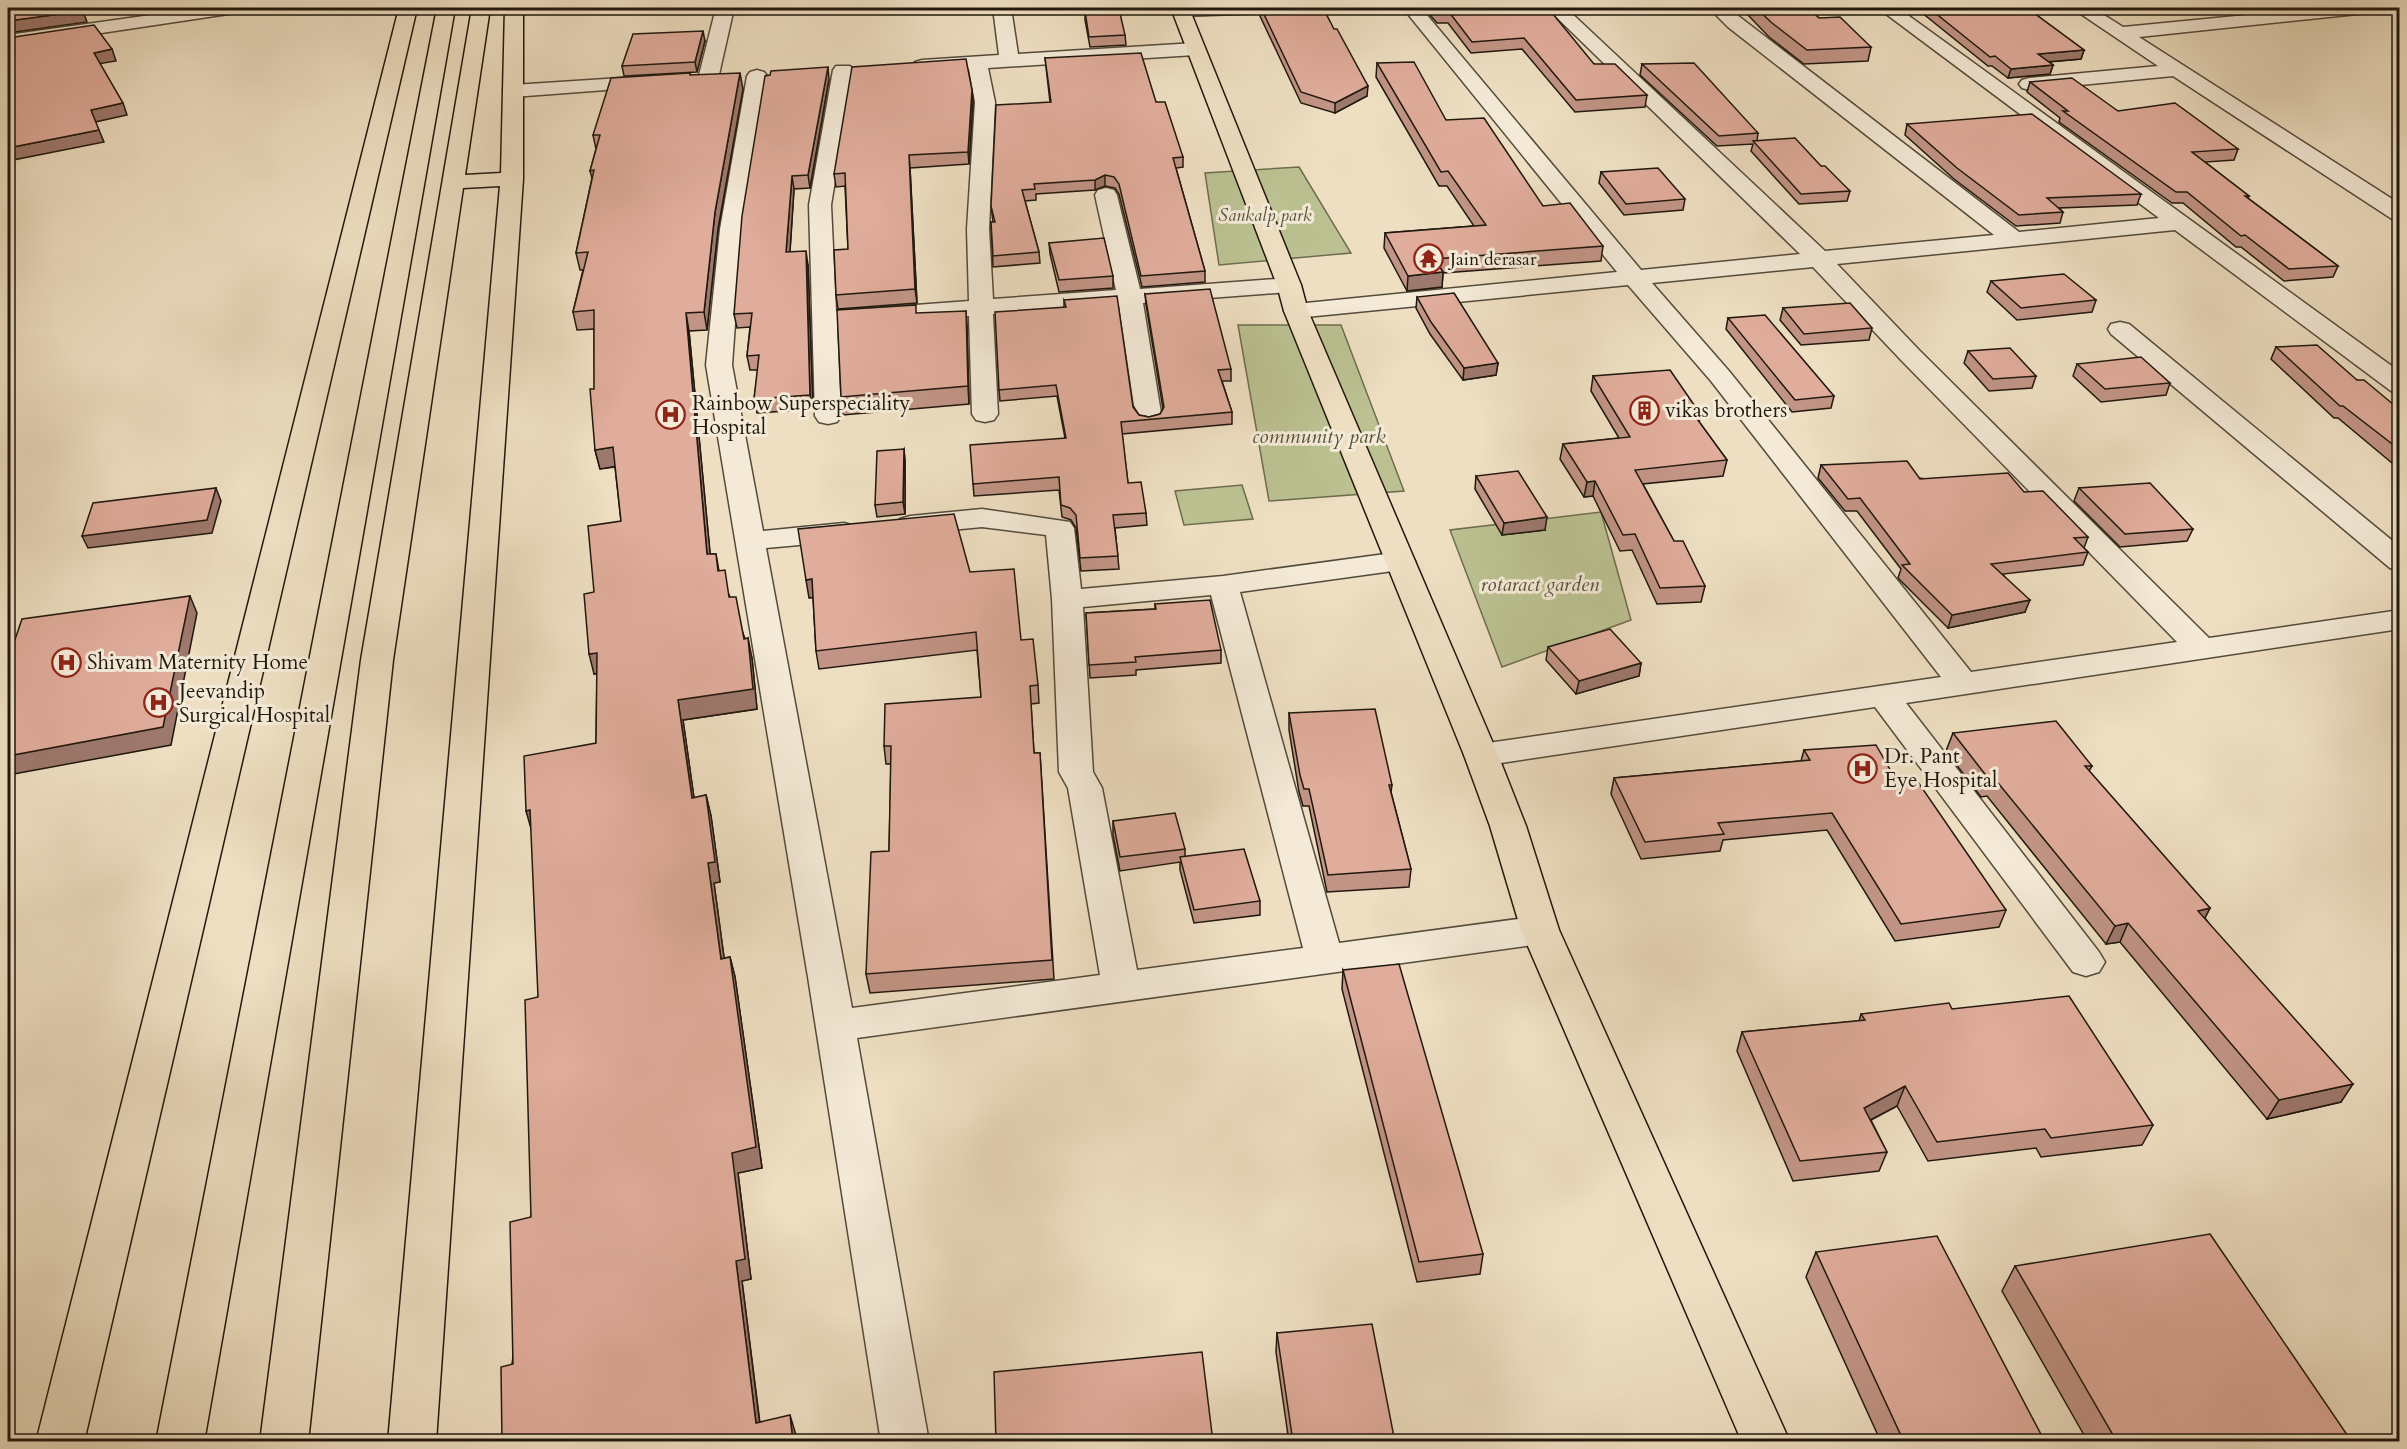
<svg xmlns="http://www.w3.org/2000/svg" width="2407" height="1449" viewBox="0 0 2407 1449" font-family="Cardo,serif">
<style>
.green{fill:#bbc191;stroke:#6e6c50;stroke-width:1.5}
.lines{fill:none;stroke-linecap:round;stroke-linejoin:round}
.minor-casing{stroke:#544a3b;stroke-width:3}
.major-casing{stroke:#20180e;stroke-width:3}
.highway-casing{stroke:#20180e;stroke-width:3}
.minor{fill:#f4ead7;fill-rule:evenodd}
.major{fill:#eedfc2;fill-rule:evenodd}
.highway{fill:#eedfc2;fill-rule:evenodd}
.wall{fill:#c19485;stroke:#20180e;stroke-width:1.5}
.shaded-wall{fill:#9d786c;stroke:#20180e;stroke-width:1.5}
.building{fill:#e0ac9b;stroke:#20180e;stroke-width:1.5}
.labels{text-anchor:middle;stroke-width:6;stroke-linejoin:round;paint-order:stroke}
.far-park-label{font-size:18px;font-style:italic;fill:#56533c;stroke:#f4ead7}
.far-poi-label{font-size:18px;fill:#20180e;stroke:#f4ead7;text-anchor:start}
.poi-label{font-size:21px;fill:#20180e;stroke:#f4ead7;text-anchor:start}
.park-label{font-size:21px;font-style:italic;fill:#56533c;stroke:#f4ead7}
</style>
<rect width="100%" height="100%" fill="#eedfc2"/>
<filter id="stains"><feTurbulence type="fractalNoise" baseFrequency=".00333" numOctaves="4"/><feColorMatrix values="0 0 0 0 .2 0 0 0 0 .09 0 0 0 0 .02 0 0 0 .5 -.17"/></filter>
<radialGradient id="worn" r=".72"><stop offset=".6" stop-color="#630" stop-opacity="0"/><stop offset="1" stop-color="#630" stop-opacity=".3"/></radialGradient>
<g class="green">
<path d="M1299,167L1351,253L1219,265L1205,173Z"/>
<path d="M1238,325H1341L1404,491L1269,501Z"/>
<path d="M1242,485L1253,519L1184,525L1175,491Z"/>
<path d="M1601,512L1631,620L1502,667L1450,530Z"/>
</g>
<g class="lines">
<defs>
<g id="minor">
<path d="M201,8H244L241,12L235,13L8,47V35Z"/>
<path d="M716,8H734L718,79L715,83H701L698,79Z"/>
<path d="M993,8H1011L1018,54L1195,43L1202,45L1205,49L1202,53L1195,55L988,68L995,102L989,229L993,299L1116,290L1095,195L1098,190L1106,188L1114,190L1117,195L1140,289L1289,278L1297,280L1301,285L1297,290L1289,292L1143,303L1162,419L1158,425L1149,427L1140,425L1136,419L1119,305L993,314L998,414L994,420L985,422L976,420L972,414L969,316L837,325L841,416L837,422L828,424L819,422L815,416L809,205L833,70L836,66H850L853,70L831,205L836,311L969,301L967,229L975,102L969,69L922,72L915,70L912,66L915,62L922,60L999,55Z"/>
<path d="M1174,8H1277L1274,12L1268,13L1181,16L1175,15L1172,11Z"/>
<path d="M1403,8H1421L1641,270L1800,254L1547,8H1566L1825,251L1994,235L1728,27L1709,8H1728L2019,232L2159,218L1878,8H1898L2400,372V393L2391,391L2175,230L1837,264L1919,350L2209,638L2400,610V629L1906,703L2099,952L2105,962L2099,972L2086,976L2073,972L1875,707L1481,766L1469,763L1464,755L1469,747L1481,744L1941,677L1711,381L1628,285L1296,318L1287,316L1284,311L1287,306L1296,304L1617,272ZM1813,267L1901,360L2177,642L1971,672L1729,371L1652,283Z"/>
<path d="M2072,8H2093L2123,27L2318,8H2376L2373,12L2367,13L2139,37L2400,204V221L2392,219L2173,76L2029,90L2022,88L2019,84L2022,80L2029,78L2158,66Z"/>
<path d="M757,70L764,72L767,76L742,229L732,365L763,531L844,523L854,526L859,532L854,538L844,541L766,548L852,1008L1100,975L1068,788L1059,772L1052,599L1046,535L982,527L910,534L900,531L896,525L900,519L910,516L982,509L1070,522L1074,528L1081,589L1223,576L1400,552L1410,555L1415,561L1410,567L1400,570L1240,592L1339,943L1540,916L1553,920L1559,930L1553,940L1540,944L857,1038L929,1442H881L808,977L706,365L720,229L747,76L750,72ZM1211,595L1303,948L1137,970L1102,788L1093,772L1083,607Z"/>
<path d="M652,76L659,78L662,82L659,86L513,97L506,95L503,91L506,87L513,85Z"/>
<path d="M2120,322L2129,324L2400,547V571L2390,568L2111,334L2108,329L2111,324Z"/>
</g>
<path id="major" d="M1171,8H1189L1301,285L1308,311L1498,755L1526,826L1559,930L1790,1442H1742L1521,930L1490,826L1464,755L1284,311L1277,285Z"/>
<g id="highway">
<path d="M399,8H417L84,1442H36Z"/>
<path d="M437,8H455L204,1442H156Z"/>
<path d="M472,8H490L465,175L501,173L505,8H523V179L436,1442H388L500,186L463,188L393,660L308,1442H260L361,660Z"/>
</g>
</defs>
<use href="#minor" class="minor-casing"/>
<use href="#major" class="major-casing"/>
<use href="#highway" class="highway-casing"/>
<use href="#minor" class="minor"/>
<use href="#major" class="major"/>
<use href="#highway" class="highway"/>
</g>
<g class="wall">
<path d="M1260,8H1323L1367,96L1335,113L1301,103L1260,16Z"/>
<path d="M1424,8H1485L1594,64L1647,95L1645,107L1575,112L1522,49L1471,53L1448,23H1437Z"/>
<path d="M1569,8H1631V9L1575,13Z"/>
<path d="M1732,8H1808L1819,18L1871,47L1868,61L1804,64L1769,37L1748,15L1749,8L1733,9Z"/>
<path d="M1916,8H2027L2084,50L2081,59L2049,62L2053,65L2050,74L2008,78L1992,66H1988Z"/>
<path d="M1085,11L1125,35L1126,45L1090,47L1085,20Z"/>
<path d="M705,41L697,72L624,76L622,66Z"/>
<path d="M1045,58L1156,102L1183,157V167L1176,168L1205,271V282L1142,287L1119,194L1115,188L1105,186L1095,190L1036,194V200L1025,201L1039,252L1040,263L993,267L991,222H993L991,206L1050,102Z"/>
<path d="M1377,63L1446,120L1543,206L1603,246L1601,261L1443,273L1442,287L1407,291L1384,248L1385,233L1474,226L1447,186H1439L1376,77Z"/>
<path d="M1642,64L1758,133L1757,141L1821,166L1850,191L1847,201L1799,204L1751,151L1753,144L1717,146L1640,75Z"/>
<path d="M690,73V75L743,89L718,229L707,330L689,331L710,554H716L719,571L730,597L752,658L757,709L683,720L694,798L706,795L711,816L720,882L714,883L724,958L730,957L735,977L762,1168L738,1173L751,1279L742,1281L760,1423L796,1435V1442H502L531,1217L538,997L596,743L597,674H594V592L621,521L615,467L600,469L595,450L594,329L577,330L573,312L583,270H580L576,253L592,178L590,171L596,149L593,135Z"/>
<path d="M829,79L810,188L794,189L790,252L808,265L813,409L757,413L754,399L758,370H750L747,356L750,327L737,328L734,314Z"/>
<path d="M2030,82L2118,111L2238,149L2234,160L2205,162L2249,196L2248,198L2338,266L2333,277L2284,281L2241,247H2236L2183,203H2172L2059,122L2060,118L2027,92Z"/>
<path d="M972,90L973,102L969,164L910,168L917,303L838,309L836,295L848,249L845,186L836,187L834,174Z"/>
<path d="M1907,124L2141,194L2137,205L2059,208L2063,212L2060,223L2016,226L1954,179L1905,135Z"/>
<path d="M1601,172L1685,199L1683,210L1624,215L1599,183Z"/>
<path d="M1049,243L1113,276V288L1059,292L1050,254Z"/>
<path d="M1991,281L2096,300L2092,312L2017,320L1987,292Z"/>
<path d="M1145,294L1231,369V381H1222L1232,412V424L1122,434L1128,483L1146,513L1147,525L1115,528L1119,569L1081,571L1076,528L1071,520L1062,517L1059,490L974,496L973,484L1065,438L1057,396L1000,401L999,390L1064,307V300L1139,415L1149,417L1160,414L1163,409L1146,305Z"/>
<path d="M1417,297L1498,363L1496,375L1463,380L1430,334L1416,308Z"/>
<path d="M1783,308L1872,328L1869,340L1801,345L1780,320Z"/>
<path d="M966,311L967,328L969,404L843,415L841,397Z"/>
<path d="M1728,318L1834,396L1831,408L1792,412L1726,329Z"/>
<path d="M2276,347L2357,380L2400,410V462L2392,463L2338,418H2334L2271,359Z"/>
<path d="M1968,351L2036,376L2032,388L1989,391L1964,363Z"/>
<path d="M2077,364L2170,383L2166,395L2101,402L2073,376Z"/>
<path d="M1593,376L1701,415L1699,422L1727,460L1723,476L1643,484L1674,541L1705,586L1701,602L1657,604L1632,550L1620,551L1593,496L1584,497L1560,459L1563,444L1619,438L1591,391Z"/>
<path d="M904,449L905,462V514L877,517L875,505Z"/>
<path d="M1821,465L2024,492L2088,537L2084,548L2088,552L2083,565L2003,574L2025,612L1948,628L1898,578L1901,569L1857,511H1845L1818,478Z"/>
<path d="M1476,476L1545,530L1502,535L1475,489Z"/>
<path d="M2079,488L2193,529L2187,541L2120,547L2074,501Z"/>
<path d="M970,572L1021,640L1038,685L1039,703L1031,704L1034,753H1040L1054,979L870,993L866,974L889,851L891,764H886L884,746L981,697L977,650L819,669L816,651L813,597L809,598Z"/>
<path d="M1155,604L1221,650V663L1136,670V675L1090,678L1086,613L1155,609Z"/>
<path d="M1548,647L1641,663L1639,676L1576,694L1546,660Z"/>
<path d="M1289,713L1392,785L1391,792L1411,869L1409,887L1327,892L1309,806H1303L1299,792L1289,730Z"/>
<path d="M1953,733L2092,766L2089,771L2210,908L2205,918L2341,1102L2267,1119L2120,942L2106,944L1987,796L1981,797L1946,751Z"/>
<path d="M1804,750L1899,785L2006,910L1999,927L1895,941L1827,830L1723,840L1720,851L1641,859L1611,794L1614,778L1801,761Z"/>
<path d="M1113,821L1185,849V857L1260,901V915L1194,923L1180,870V862L1120,871L1113,835Z"/>
<path d="M1343,970L1483,1254L1480,1274L1417,1282L1342,989Z"/>
<path d="M1952,1009L2153,1125L2142,1145L2041,1157L2036,1148L1928,1161L1897,1106L1871,1120L1887,1152L1879,1171L1793,1181L1737,1051L1742,1032L1859,1021L1861,1014Z"/>
<path d="M1816,1252L2045,1442H1881L1806,1277Z"/>
<path d="M2015,1266L2352,1442H2088L2002,1291Z"/>
<path d="M1277,1333L1395,1442H1289L1276,1352Z"/>
</g>
<g class="shaded-wall">
<path d="M1576,8H1631V9L1575,13Z"/>
<path d="M83,11L87,22L8,33V34V21Z"/>
<path d="M703,31L705,41L697,72L695,62Z"/>
<path d="M112,49L116,61L98,64L94,53Z"/>
<path d="M2084,50L2081,59L2035,63L2038,54Z"/>
<path d="M2053,65L2050,74L2008,78L2011,69Z"/>
<path d="M828,67L829,79L810,188L808,175Z"/>
<path d="M740,73L743,89L718,229L707,330L704,312L715,212Z"/>
<path d="M1368,86L1367,96L1335,113V103Z"/>
<path d="M972,90L973,102L969,164L968,152Z"/>
<path d="M123,103L127,115L95,122L91,110Z"/>
<path d="M99,130L104,142L8,161V148Z"/>
<path d="M909,155L910,168L917,303L915,289Z"/>
<path d="M1105,175V186L1095,190V180Z"/>
<path d="M792,176L794,189L789,266L786,252Z"/>
<path d="M806,251L808,265L813,409L810,395Z"/>
<path d="M1443,272L1442,287L1407,291L1408,276Z"/>
<path d="M966,311L967,328L969,404L968,386Z"/>
<path d="M686,313L689,331L712,573L707,554Z"/>
<path d="M1498,363L1496,375L1463,380L1464,368Z"/>
<path d="M613,447L618,466L600,469L595,450Z"/>
<path d="M904,449L905,462V514L903,502Z"/>
<path d="M1595,481L1593,496L1584,497L1587,482Z"/>
<path d="M216,488L221,501L212,533L88,548L82,536Z"/>
<path d="M1547,517L1545,530L1502,535L1504,523Z"/>
<path d="M812,579L815,597L809,598L806,580Z"/>
<path d="M190,596L197,613L171,745L8,775V756Z"/>
<path d="M2030,600L2025,612L1948,628L1952,615Z"/>
<path d="M748,638L752,658L757,709L683,720L697,819L692,798L678,700Z"/>
<path d="M597,653L603,673L594,674L589,654Z"/>
<path d="M1641,663L1639,676L1576,694L1579,681Z"/>
<path d="M706,795L711,816L720,882L714,883L727,979L721,959L708,863Z"/>
<path d="M530,810L532,832L526,811Z"/>
<path d="M2210,908L2200,927L2198,911Z"/>
<path d="M2128,923L2120,942L2106,944L2115,926Z"/>
<path d="M730,957L735,977L762,1168L738,1173L751,1279L742,1281L762,1442L756,1423L736,1261L732,1153Z"/>
<path d="M2353,1084L2341,1102L2267,1119L2279,1100Z"/>
<path d="M1905,1086L1897,1106L1857,1127L1864,1108Z"/>
<path d="M790,1415L796,1435V1442H793Z"/>
</g>
<g class="building">
<path d="M8,8H81L83,11L8,21Z"/>
<path d="M1261,8H1323L1334,29H1337L1368,86L1335,103L1301,92Z"/>
<path d="M1434,8H1485L1486,9L1505,8H1548L1594,64H1615L1647,95L1576,100L1524,38L1472,42L1449,12H1438Z"/>
<path d="M1756,8H1808L1819,18L1840,17L1871,47L1807,50L1772,23Z"/>
<path d="M1929,8H2027L2084,50L2038,54L2053,65L2011,69L1995,56L1990,57Z"/>
<path d="M1119,9L1125,35L1089,37L1085,11Z"/>
<path d="M94,25L112,49L94,53L123,103L91,110L99,130L8,148V38Z"/>
<path d="M703,31L695,62L622,66L633,34Z"/>
<path d="M1141,53L1156,102H1165L1183,157L1173,158L1205,271L1141,276L1119,184L1114,177L1105,175L1095,180L1034,184L1035,189L1022,190L1039,252L993,256L991,222H995L991,206L996,105L1051,102L1045,58Z"/>
<path d="M966,59L972,90L968,152L909,155L915,289L836,295L834,250L848,249L845,173L834,174L852,67Z"/>
<path d="M1414,62L1446,120L1484,118L1543,206L1570,203L1603,246L1435,259L1443,272L1408,276L1385,233L1486,225L1448,171L1441,172L1377,63Z"/>
<path d="M1694,63L1758,133L1719,136L1642,64Z"/>
<path d="M828,67L808,175L792,176L786,252L806,251L810,395L754,399L759,355L747,356L752,313L734,314L742,216L765,76L770,75L771,71Z"/>
<path d="M690,73V75L740,73L715,212L704,312L686,313L707,554H716L718,571L725,570L729,597H736L744,639L748,638L753,689L678,700L692,798L706,795L715,862L708,863L721,959L730,957L756,1147L732,1153L745,1259L736,1261L756,1423L790,1415L793,1442H502L501,1367L513,1364L510,1222L531,1217L525,1000L538,997L530,810L526,811L524,756L596,743L597,653L589,654L584,594L594,592L588,526L621,521L613,447L595,450L590,389H594V310L573,312L588,252L576,253L594,170L590,171L600,135H593L611,78Z"/>
<path d="M2072,78L2118,111L2175,103L2238,149L2192,152L2249,196H2245L2338,266L2289,269L2245,235L2241,236L2187,192H2176L2063,111H2068L2030,82Z"/>
<path d="M2032,114L2141,194L2047,198L2063,212L2019,215L1957,168L1907,124Z"/>
<path d="M1795,138L1821,166H1825L1850,191L1801,194L1753,141Z"/>
<path d="M1658,168L1685,199L1626,204L1601,172Z"/>
<path d="M1104,238L1113,276L1059,280L1049,243Z"/>
<path d="M2064,274L2096,300L2021,308L1991,281Z"/>
<path d="M1210,289L1231,369L1218,370L1232,412L1121,422L1128,483L1141,482L1146,513L1113,515L1118,556L1080,558L1076,515L1070,508L1061,505L1059,477L973,484L970,445L1066,438L1056,385L999,390L995,312L1066,307L1064,300L1117,296L1133,407L1139,415L1149,417L1160,414L1164,407L1145,294Z"/>
<path d="M1454,293L1498,363L1464,368L1431,322L1417,297Z"/>
<path d="M1850,303L1872,328L1804,334L1783,308Z"/>
<path d="M916,305V313L966,311L968,386L841,397L837,310Z"/>
<path d="M1765,315L1834,396L1795,400L1728,318Z"/>
<path d="M2317,345L2357,380H2364L2400,410V450L2343,406H2340L2276,347Z"/>
<path d="M2010,348L2036,376L1993,379L1968,351Z"/>
<path d="M2141,357L2170,383L2105,389L2077,364Z"/>
<path d="M1670,370L1701,415L1695,416L1727,460L1635,470L1674,541H1683L1705,586L1660,588L1635,534L1623,535L1595,481L1587,482L1563,444L1630,437L1593,376Z"/>
<path d="M904,449L903,502L875,505L877,451Z"/>
<path d="M1907,461L1920,479L2008,473L2024,492L2043,491L2088,537L2074,538L2088,552L1991,564L2030,600L1952,615L1902,565L1910,564L1860,498L1848,499L1821,465Z"/>
<path d="M1518,471L1547,517L1504,523L1476,476Z"/>
<path d="M2150,483L2193,529L2125,534L2079,488Z"/>
<path d="M216,488L207,520L82,536L93,503Z"/>
<path d="M954,514L970,572L1014,569L1021,640L1033,639L1038,685L1030,686L1034,753H1040L1052,960L866,974L871,852L889,851L891,746H884L885,704L981,697L976,632L816,651L812,579L806,580L798,529Z"/>
<path d="M190,596L163,727L8,756V660L22,619Z"/>
<path d="M1210,600L1221,650L1135,657L1136,662L1089,665L1086,613L1156,609L1155,604Z"/>
<path d="M1610,629L1641,663L1579,681L1548,647Z"/>
<path d="M1375,709L1392,785H1389L1411,869L1328,875L1309,789H1304L1300,775L1289,713Z"/>
<path d="M2056,721L2092,766H2085L2210,908L2198,911L2353,1084L2279,1100L2128,923L2115,926L1994,778H1988L1953,733Z"/>
<path d="M1876,745L1899,785L1918,782L2006,910L1901,924L1832,813L1718,823L1724,834L1645,842L1614,778L1810,760L1804,750Z"/>
<path d="M1175,813L1185,849L1120,857L1113,821Z"/>
<path d="M1244,849L1260,901L1194,910L1180,857Z"/>
<path d="M1399,964L1483,1254L1419,1262L1343,970Z"/>
<path d="M2069,996L2153,1125L2051,1138L2045,1129L1937,1142L1905,1086L1864,1108L1887,1152L1800,1161L1742,1032L1865,1020L1861,1014L1949,1003L1952,1009Z"/>
<path d="M2210,1234L2352,1442H2117L2015,1266Z"/>
<path d="M1937,1236L2045,1442H1904L1816,1252Z"/>
<path d="M1372,1324L1395,1442H1293L1277,1333Z"/>
<path d="M1202,1352L1213,1442H996L994,1372Z"/>
</g>
<defs>
<symbol id="temple-ring" viewBox="-11 -11 22 22"><circle r="9.5" fill="#f4ead7" stroke="#8f2418" stroke-width="1.5"/><path d="M0-6L5-2H3V0L6.5 2.5H4V6H1.5V3h-3V6H-4V2.5H-6.5L-3 0V-2H-5Z" fill="#8f2418"/></symbol>
<symbol id="building-ring" viewBox="-11 -11 22 22"><circle r="9.5" fill="#f4ead7" stroke="#8f2418" stroke-width="1.5"/><path d="M-4-6H4V6H1V3H-1V6H-4ZM-2.5-4.3h1.7v1.8h-1.7ZM.8-4.3h1.7v1.8H.8ZM-2.5-1h1.7V.8h-1.7ZM.8-1h1.7V.8H.8Z" fill="#8f2418"/></symbol>
<symbol id="hospital-ring" viewBox="-11 -11 22 22"><circle r="9.5" fill="#f4ead7" stroke="#8f2418" stroke-width="1.5"/><path d="M-5-5h3v3.5h4V-5h3V5h-3V1.5h-4V5h-3Z" fill="#8f2418"/></symbol>
</defs>
<g fill-rule="evenodd">
<use href="#temple-ring" x="1412" y="242" width="33" height="33"/>
<use href="#building-ring" x="1628" y="394" width="33" height="33"/>
<use href="#hospital-ring" x="654" y="398" width="33" height="33"/>
<use href="#hospital-ring" x="50" y="646" width="33" height="33"/>
<use href="#hospital-ring" x="142" y="686" width="33" height="33"/>
<use href="#hospital-ring" x="1846" y="752" width="33" height="33"/>
</g>
<g class="labels">
<g class="far-park-label">
<text x="1265" y="221">Sankalp park</text>
</g>
<g class="far-poi-label">
<text x="1450" y="265">Jain derasar</text>
</g>
<g class="poi-label">
<text x="692" y="410">Rainbow Superspeciality<tspan x="692" dy="24">Hospital</tspan></text>
<text x="1665" y="417">vikas brothers</text>
<text x="87" y="669">Shivam Maternity Home</text>
<text x="179" y="698">Jeevandip<tspan x="179" dy="24">Surgical Hospital</tspan></text>
<text x="1884" y="763">Dr. Pant<tspan x="1884" dy="24">Eye Hospital</tspan></text>
</g>
<g class="park-label">
<text x="1319" y="443">community park</text>
<text x="1540" y="591">rotaract garden</text>
</g>
</g>
<rect width="2407" height="1449" fill="none" stroke="#eedfc2" stroke-width="30"/>
<rect x="9" y="9" width="2389" height="1431" fill="none" stroke="#20180e" stroke-width="3"/>
<rect x="15" y="15" width="2377" height="1419" fill="none" stroke="#20180e" stroke-width="1.5"/>
<rect width="100%" height="100%" filter="url(#stains)"/>
<rect width="100%" height="100%" fill="url(#worn)"/>
</svg>
